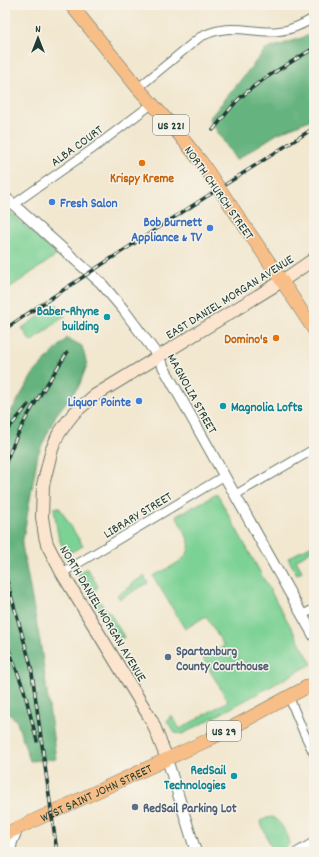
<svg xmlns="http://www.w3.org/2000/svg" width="319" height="857" viewBox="0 0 319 857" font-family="Dekko,sans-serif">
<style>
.green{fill:#7cd194;stroke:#4e8764}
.forest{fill:#65b37e;stroke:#427859}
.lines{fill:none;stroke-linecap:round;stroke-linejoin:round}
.minor-casing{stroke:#69786a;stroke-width:10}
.tertiary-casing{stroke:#69786a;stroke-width:12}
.secondary-casing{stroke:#69786a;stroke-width:14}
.primary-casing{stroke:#69786a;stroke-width:14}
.minor{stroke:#fff;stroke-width:8}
.tertiary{stroke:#fff;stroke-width:10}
.secondary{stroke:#fce5cf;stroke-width:12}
.primary{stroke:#f7be88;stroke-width:13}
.rail-casing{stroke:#1f3d34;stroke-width:3.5}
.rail{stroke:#f7f3e8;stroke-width:2;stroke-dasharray:6;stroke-linecap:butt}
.primary-bridge-casing{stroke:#69786a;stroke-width:14;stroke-linecap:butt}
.primary-bridge{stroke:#f7be88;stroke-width:13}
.food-dot{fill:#e8710a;stroke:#f7f3e8;stroke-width:1.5}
.shop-dot{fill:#3f7fe0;stroke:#f7f3e8;stroke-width:1.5}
.culture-dot{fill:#0f9aa8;stroke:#f7f3e8;stroke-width:1.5}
.service-dot{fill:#5c6f8a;stroke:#f7f3e8;stroke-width:1.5}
.labels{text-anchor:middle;stroke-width:3;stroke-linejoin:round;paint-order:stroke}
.shield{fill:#f7f3e8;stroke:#60746a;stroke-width:1}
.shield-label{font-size:12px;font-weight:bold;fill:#1f3d34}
.street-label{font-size:13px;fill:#1f3d34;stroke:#f7f3e8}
.food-label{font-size:13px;font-weight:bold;fill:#c56008;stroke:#f7f3e8}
.shop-label{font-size:13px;font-weight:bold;fill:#366cbe;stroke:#f7f3e8;text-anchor:end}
.culture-label{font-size:13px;font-weight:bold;fill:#0d838f;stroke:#f7f3e8;text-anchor:end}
.service-label{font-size:13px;font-weight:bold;fill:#4e5e75;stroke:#f7f3e8;text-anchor:start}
</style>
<rect width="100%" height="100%" fill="#f7f3e8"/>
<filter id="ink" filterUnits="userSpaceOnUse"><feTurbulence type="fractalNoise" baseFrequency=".025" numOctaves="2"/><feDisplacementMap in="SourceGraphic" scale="8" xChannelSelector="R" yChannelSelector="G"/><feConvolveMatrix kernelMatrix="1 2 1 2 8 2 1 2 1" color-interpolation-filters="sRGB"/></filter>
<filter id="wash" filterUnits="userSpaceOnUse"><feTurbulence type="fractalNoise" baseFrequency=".012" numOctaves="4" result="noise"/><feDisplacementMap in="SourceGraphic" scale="16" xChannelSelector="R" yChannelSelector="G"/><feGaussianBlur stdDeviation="0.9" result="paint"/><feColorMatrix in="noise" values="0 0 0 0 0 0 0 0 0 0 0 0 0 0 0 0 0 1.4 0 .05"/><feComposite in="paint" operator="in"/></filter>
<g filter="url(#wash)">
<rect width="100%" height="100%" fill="#f2e7cf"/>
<g class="green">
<path d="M5,207L57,255L5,291Z"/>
<path d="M57,304L65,316L31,342L22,328Z"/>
<path d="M217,494L275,599L312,664L183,734L175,733L167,721L171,715L180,729L228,701L203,659L224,646L206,616L185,629L153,576C166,569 193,559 189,542C186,533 180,524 176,516Z"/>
<path d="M59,507L83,546L69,553C57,548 56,520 54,508Z"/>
<path d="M314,544V549L296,560L302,571L298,574L296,573L288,558Z"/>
<path d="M87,568L98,586L94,592L103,606L110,613L124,637L117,641L78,575L80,572Z"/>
<path d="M144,576L148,583L120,599L117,595L132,586L131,584Z"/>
<path d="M272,817C282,822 287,834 289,843C285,849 280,852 273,852L260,821L267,818Z"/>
</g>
<g class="forest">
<path d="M314,31V118L277,134L236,160L209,119L265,50L304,37Z"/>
<path d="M67,338L82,346L87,365L79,386L56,415L38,454L22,545L41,647L56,759L30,761L16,720L5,710V422L33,374Z"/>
</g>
</g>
<g filter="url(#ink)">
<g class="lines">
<defs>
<g id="minor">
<path d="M138,88L200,37C207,34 213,31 221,30C240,26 260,34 279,31C292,30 303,24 314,18"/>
<path d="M14,204L91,150L152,104"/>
<path d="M235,495L314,449"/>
<path d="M62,573L224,476"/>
<path d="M302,615L314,609"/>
<path d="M289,697L303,731L314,754"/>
<path d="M11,852L13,842L19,828"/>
<path d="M297,852L314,842"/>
</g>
<g id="tertiary">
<path d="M5,197L101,283L123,309L155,352L314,636"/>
<path d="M167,759L196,852"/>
</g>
<path id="secondary" d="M167,759L152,721L62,573L47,544L45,536L42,517L43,485L52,449L58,435L67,422L74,413L94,396L282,281L314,259"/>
<g id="primary">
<path d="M71,5L138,88L173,127L202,163"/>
<path d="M231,206L282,281L314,330"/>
<path id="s1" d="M5,834L206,741L244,721L314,683"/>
</g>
</defs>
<use href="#minor" class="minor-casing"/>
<use href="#tertiary" class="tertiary-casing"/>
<use href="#secondary" class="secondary-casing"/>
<use href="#primary" class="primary-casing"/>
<use href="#minor" class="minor"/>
<use href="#tertiary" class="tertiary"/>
<use href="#secondary" class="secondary"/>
<use href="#primary" class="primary"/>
<defs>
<g id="rail">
<path d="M213,130C222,119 230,108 239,99C261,78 289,64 314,48"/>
<path d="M5,329C107,260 210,194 314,128"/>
<path d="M5,433L28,405"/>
<path d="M5,465C19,424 44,389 67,353"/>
<path d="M5,574L31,666L57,852"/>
<path d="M5,639L24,690L37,741"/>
</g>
</defs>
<use href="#rail" class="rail-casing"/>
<use href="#rail" class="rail"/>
<defs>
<path id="primary-bridge" d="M202,163L231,206"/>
</defs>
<use href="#primary-bridge" class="primary-bridge-casing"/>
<use href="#primary-bridge" class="primary-bridge"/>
</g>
</g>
<g class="food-dot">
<circle cx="142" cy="163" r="4"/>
<circle cx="276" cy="338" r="4"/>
</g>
<g class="shop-dot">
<circle cx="52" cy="202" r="4"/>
<circle cx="210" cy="228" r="4"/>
<circle cx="139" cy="401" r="4"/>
</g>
<g class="culture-dot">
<circle cx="107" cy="317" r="4"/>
<circle cx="223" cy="406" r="4"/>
<circle cx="234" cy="776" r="4"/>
</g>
<g class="service-dot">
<circle cx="168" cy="657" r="4"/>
<circle cx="135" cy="807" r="4"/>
</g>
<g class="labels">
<g class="shield">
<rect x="153" y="115" width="36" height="20" rx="3"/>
<rect x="207" y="721" width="34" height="20" rx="3"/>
</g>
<g class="shield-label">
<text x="171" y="129">US 221</text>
<text x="224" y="735">US 29</text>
</g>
<g class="street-label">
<text transform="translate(76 145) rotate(-36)" y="5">ALBA COURT</text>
<text transform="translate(220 192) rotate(55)" y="5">NORTH CHURCH STREET</text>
<text transform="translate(229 296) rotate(-32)" y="5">EAST DANIEL MORGAN AVENUE</text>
<text transform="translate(193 393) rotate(61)" y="5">MAGNOLIA STREET</text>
<text transform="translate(137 514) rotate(-31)" y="5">LIBRARY STREET</text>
<text transform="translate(104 613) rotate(59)" y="5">NORTH DANIEL MORGAN AVENUE</text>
<text dy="5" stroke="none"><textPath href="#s1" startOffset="100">WEST SAINT JOHN STREET</textPath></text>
</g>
<g class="food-label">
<text x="142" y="182">Krispy Kreme</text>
<text x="268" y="343" text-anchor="end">Domino's</text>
</g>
<g class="shop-label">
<text x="60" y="207" text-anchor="start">Fresh Salon</text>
<text x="202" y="226">Bob Burnett<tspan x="202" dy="15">Appliance &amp; TV</tspan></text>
<text x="131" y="406">Liquor Pointe</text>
</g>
<g class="culture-label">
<text x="99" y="315">Baber-Rhyne<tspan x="99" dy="15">building</tspan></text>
<text x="231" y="411" text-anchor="start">Magnolia Lofts</text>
<text x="226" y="774">RedSail<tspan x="226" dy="15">Technologies</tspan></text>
</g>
<g class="service-label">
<text x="176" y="655">Spartanburg<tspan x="176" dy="15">County Courthouse</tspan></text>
<text x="143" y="812">RedSail Parking Lot</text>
</g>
</g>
<rect width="319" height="857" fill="none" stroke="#f7f3e8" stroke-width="20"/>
<g transform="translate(38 38)" stroke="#f7f3e8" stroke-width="3" paint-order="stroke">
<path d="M0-3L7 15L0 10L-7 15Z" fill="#1f3d34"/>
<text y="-6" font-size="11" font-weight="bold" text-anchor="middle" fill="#1f3d34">N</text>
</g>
</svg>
